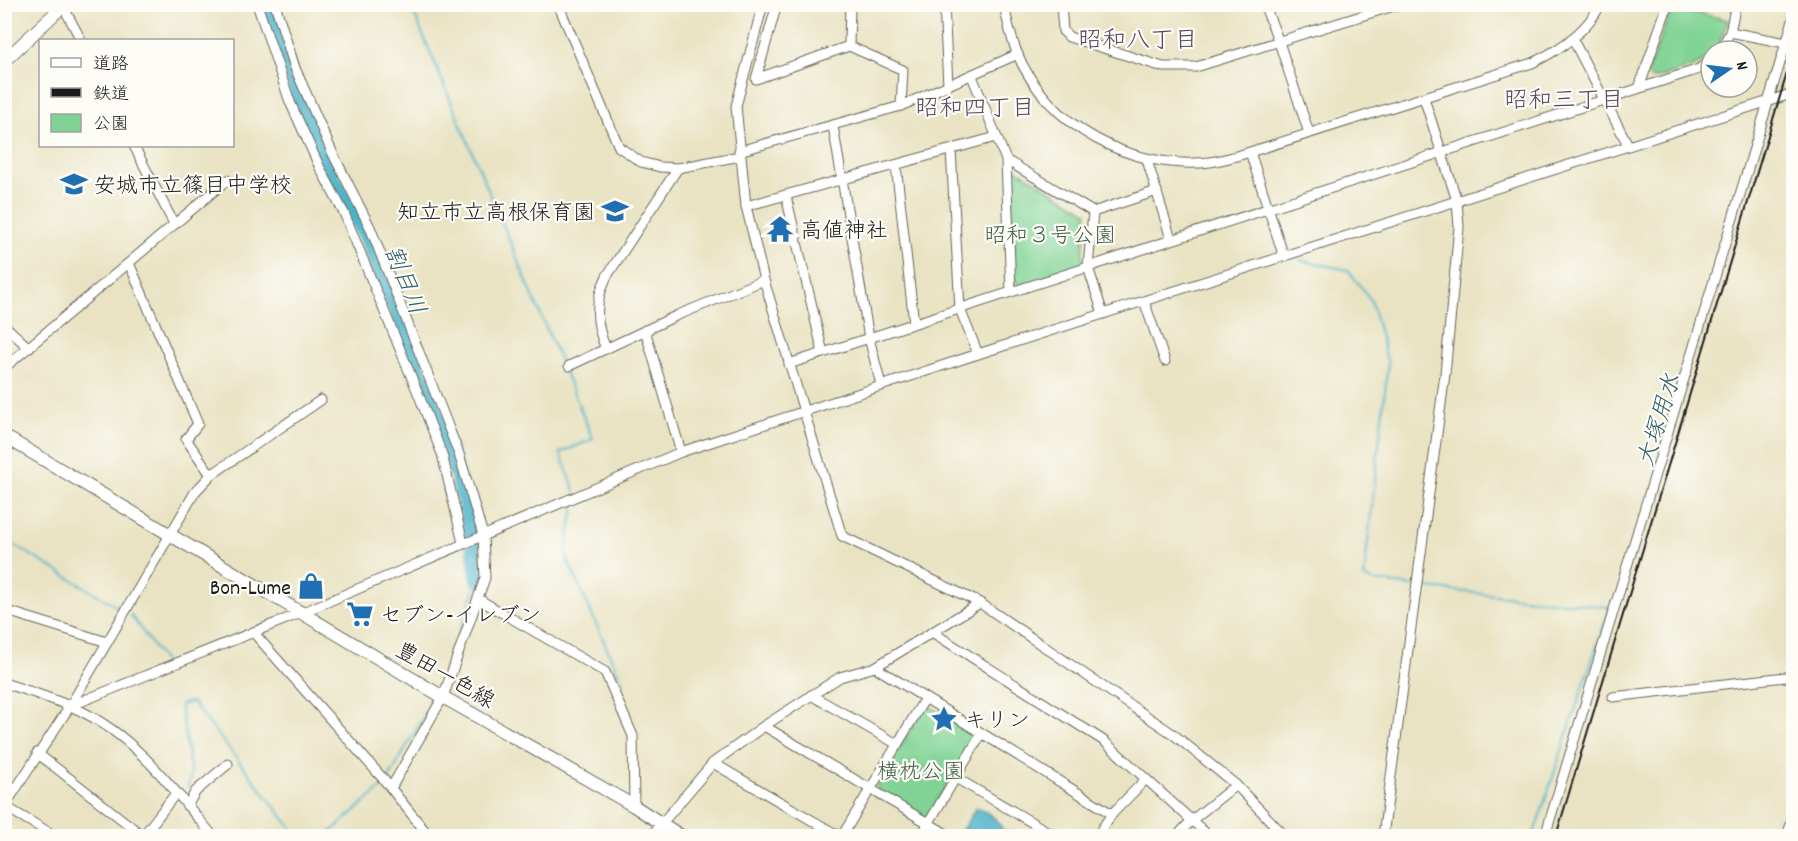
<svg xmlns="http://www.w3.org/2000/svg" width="1798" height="841" viewBox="0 0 1798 841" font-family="Dekko,'Klee One',sans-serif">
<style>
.green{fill:#80d394;stroke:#4e7858;stroke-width:1.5}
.water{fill:#4bb2c9;stroke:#346772;stroke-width:1.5}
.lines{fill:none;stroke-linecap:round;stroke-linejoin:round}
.stream{stroke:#4bb2c9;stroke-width:2}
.river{stroke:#4bb2c9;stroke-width:15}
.minor-casing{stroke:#646256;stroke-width:11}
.major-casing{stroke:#646256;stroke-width:14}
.highway-casing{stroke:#646256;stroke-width:16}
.minor{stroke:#fff;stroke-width:9}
.major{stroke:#fff;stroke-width:12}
.highway{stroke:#fff;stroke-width:14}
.rail{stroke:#1c1c1c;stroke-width:2}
.labels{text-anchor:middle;stroke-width:4.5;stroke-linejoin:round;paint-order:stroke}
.poi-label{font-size:22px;fill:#1c1c1c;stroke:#fdfcf7;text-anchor:start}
.park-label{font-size:22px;fill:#3f5c46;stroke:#fdfcf7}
.street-label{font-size:22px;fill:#1c1c1c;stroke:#fdfcf7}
.neighbourhood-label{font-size:24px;fill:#584b61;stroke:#fdfcf7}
.water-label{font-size:24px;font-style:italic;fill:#31606a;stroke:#fdfcf7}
</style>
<rect width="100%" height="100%" fill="#fdfcf7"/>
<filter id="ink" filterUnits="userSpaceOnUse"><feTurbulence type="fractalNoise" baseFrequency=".0167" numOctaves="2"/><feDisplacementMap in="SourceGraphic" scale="12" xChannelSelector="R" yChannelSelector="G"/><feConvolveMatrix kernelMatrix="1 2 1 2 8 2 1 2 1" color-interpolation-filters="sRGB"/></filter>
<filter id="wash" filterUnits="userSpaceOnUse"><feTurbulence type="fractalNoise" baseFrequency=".008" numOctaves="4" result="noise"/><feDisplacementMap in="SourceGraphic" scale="24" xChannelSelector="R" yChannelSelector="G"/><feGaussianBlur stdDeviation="1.35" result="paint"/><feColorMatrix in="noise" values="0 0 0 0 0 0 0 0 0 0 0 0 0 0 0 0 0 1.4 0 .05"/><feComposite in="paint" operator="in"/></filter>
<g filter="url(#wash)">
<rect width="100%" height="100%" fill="#e9e3c3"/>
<g class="green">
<path d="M1672,7L1728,20L1716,51H1711C1710,66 1666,75 1652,79L1647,75Z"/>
<path d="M1016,169L1087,212L1082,265L1020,286L1015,281L1010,173Z"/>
<path d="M928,705L976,736L928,816L924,817L878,790L877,786L925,706Z"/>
</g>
<path class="water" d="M976,808C990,812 997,819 1004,832H1013L1018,836H972L962,830Z"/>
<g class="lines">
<g class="stream">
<path d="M410,4L593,439L560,453L576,493"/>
<path d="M1300,260L1348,270L1371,300L1388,364L1364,577L1372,581L1412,586"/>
<path d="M576,499L566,549L568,561L623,684"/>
<path d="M4,539L123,610"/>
<path d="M1418,587L1610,607L1533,836"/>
<path d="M130,614L165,663"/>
<path d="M439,689L478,580"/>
<path d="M388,780L435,696"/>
<path d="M188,788L191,773L180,705L192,702L298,836"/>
<path d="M326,836L385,785"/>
</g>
<path class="river" d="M267,4C287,64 306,125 335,181C346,202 358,221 368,243C411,352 466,462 478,580"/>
</g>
</g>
<g filter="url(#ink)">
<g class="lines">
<defs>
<g id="minor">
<path d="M62,4L81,40"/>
<path d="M257,4L290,102L320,168L344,213L418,393L442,454L463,543"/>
<path d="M275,4L295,68L332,152L370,227L459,454L483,535L485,578L443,697L391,788"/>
<path d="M558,4L619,147L641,162L660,167L678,168L740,156"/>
<path d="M763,4L736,106L746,206L764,280L842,536L980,603L1077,669L1173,734L1236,785L1285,836"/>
<path d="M777,4L756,79L849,46"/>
<path d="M850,4L849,46L903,70L901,106"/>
<path d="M944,4L948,86"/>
<path d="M1004,4C1007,21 1011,37 1017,53C1048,127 1132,171 1210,162C1224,160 1237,156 1250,152L1532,63C1560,50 1586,32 1601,4"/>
<path d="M1061,4L1063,31L1069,37L1163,67H1196L1400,4"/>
<path d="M1264,4L1279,42L1309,133"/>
<path d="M1730,32L1786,43"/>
<path d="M1572,38L1628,145"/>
<path d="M1720,51L1730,32L1736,4"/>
<path d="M972,76L1006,160L1093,212L1157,191"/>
<path d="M1639,88L1668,4"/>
<path d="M833,126L869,338L881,385"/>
<path d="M134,146L174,224"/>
<path d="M951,150L960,309L978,354"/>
<path d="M739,151L901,106L1018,54"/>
<path d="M1250,152L1284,257"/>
<path d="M1006,160L1011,292"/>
<path d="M1147,160L1171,239"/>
<path d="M896,165L914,323"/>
<path d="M786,196L823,353"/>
<path d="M746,206L996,137"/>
<path d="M1093,212L1088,267L1103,314"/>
<path d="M129,263L198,424L186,439L211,475"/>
<path d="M1144,301L1165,361"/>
<path d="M4,325L29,348"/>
<path d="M645,330L681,452"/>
<path d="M606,349C595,323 594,302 607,276L678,168"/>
<path d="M789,364L1699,69L1711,60"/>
<path d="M569,366L678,315L764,280"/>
<path d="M4,368L227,180"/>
<path d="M478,599L605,672L633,736L634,806"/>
<path d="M4,610L107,642"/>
<path d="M253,632L385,781L429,836"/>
<path d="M932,632L1104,741L1209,836"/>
<path d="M875,667L1112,814"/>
<path d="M4,683C29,691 55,699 79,710C136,737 173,789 213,836"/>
<path d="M811,695L897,744"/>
<path d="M1613,697L1794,676"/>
<path d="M70,706L301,613L681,452L978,354L1794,93"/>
<path d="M764,726L950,836"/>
<path d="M37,753L143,836"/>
<path d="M713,763L839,836"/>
<path d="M956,778L1055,836"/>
<path d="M4,806L55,836"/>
<path d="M187,806L196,791L228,764"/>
<path d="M4,807L70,706L195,492L211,475L321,400"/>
<path d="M143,836L176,793"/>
<path d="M651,836L713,763L764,726L840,677L875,667L980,603"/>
<path d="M842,836L924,700"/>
<path d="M921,836L982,733"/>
<path d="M1097,836L1112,814L1146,779"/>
<path d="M1177,836L1192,820L1236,785"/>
<path d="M1383,836L1445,374L1459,227L1457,201L1424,98"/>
<path d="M1545,836L1794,17"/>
</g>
<g id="major">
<path d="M4,61L65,4"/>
<path d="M4,436L443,697L634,806L681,836"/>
</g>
<path id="highway" d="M1790,836L1794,822"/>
</defs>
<use href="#minor" class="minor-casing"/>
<use href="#major" class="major-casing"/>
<use href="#highway" class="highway-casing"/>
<use href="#minor" class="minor"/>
<use href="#major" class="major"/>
<use href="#highway" class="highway"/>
<path class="rail" d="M1556,836L1794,50"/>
</g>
</g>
<defs>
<symbol id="school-bare" viewBox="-9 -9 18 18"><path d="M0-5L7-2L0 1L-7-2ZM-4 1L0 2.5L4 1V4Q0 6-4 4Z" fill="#1f6fb2" stroke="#fdfcf7" stroke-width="2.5" paint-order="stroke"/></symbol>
<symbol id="temple-bare" viewBox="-9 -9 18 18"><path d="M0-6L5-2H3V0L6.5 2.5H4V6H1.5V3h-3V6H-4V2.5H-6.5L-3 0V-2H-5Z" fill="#1f6fb2" stroke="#fdfcf7" stroke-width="2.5" paint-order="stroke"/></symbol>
<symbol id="shop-bare" viewBox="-9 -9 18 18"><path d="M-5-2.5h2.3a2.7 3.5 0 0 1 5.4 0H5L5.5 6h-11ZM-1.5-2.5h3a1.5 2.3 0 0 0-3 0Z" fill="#1f6fb2" stroke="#fdfcf7" stroke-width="2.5" paint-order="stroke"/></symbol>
<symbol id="supermarket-bare" viewBox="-9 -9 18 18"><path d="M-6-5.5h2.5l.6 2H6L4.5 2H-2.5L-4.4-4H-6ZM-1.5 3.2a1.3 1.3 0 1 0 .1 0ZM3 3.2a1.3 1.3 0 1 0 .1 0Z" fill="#1f6fb2" stroke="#fdfcf7" stroke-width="2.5" paint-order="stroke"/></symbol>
<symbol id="sight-bare" viewBox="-9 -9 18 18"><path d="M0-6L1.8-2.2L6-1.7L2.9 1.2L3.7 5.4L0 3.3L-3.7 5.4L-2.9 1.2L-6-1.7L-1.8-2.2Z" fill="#1f6fb2" stroke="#fdfcf7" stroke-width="2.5" paint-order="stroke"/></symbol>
</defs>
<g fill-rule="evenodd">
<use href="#school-bare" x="55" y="165" width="38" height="38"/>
<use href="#school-bare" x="596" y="192" width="38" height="38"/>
<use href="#temple-bare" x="761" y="210" width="38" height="38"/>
<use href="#shop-bare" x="292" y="567" width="38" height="38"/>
<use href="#supermarket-bare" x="341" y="595" width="38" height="38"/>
<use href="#sight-bare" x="925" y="700" width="38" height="38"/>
</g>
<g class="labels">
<g class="poi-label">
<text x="94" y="192">安城市立篠目中学校</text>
<text x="595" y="219" text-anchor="end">知立市立高根保育園</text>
<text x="800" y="237">高値神社</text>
<text x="291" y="594" text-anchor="end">Bon-Lume</text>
<text x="380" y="622">セブン-イレブン</text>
<text x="964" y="727">キリン</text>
</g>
<g class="park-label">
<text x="1050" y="242">昭和３号公園</text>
<text x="921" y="778">横枕公園</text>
</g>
<g class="street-label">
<text transform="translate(446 674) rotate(30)" y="8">豊田一色線</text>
</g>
<g class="neighbourhood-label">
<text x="1138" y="47">昭和八丁目</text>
<text x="1564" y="107">昭和三丁目</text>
<text x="975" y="115">昭和四丁目</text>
</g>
<g class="water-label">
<text transform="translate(406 280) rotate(68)" y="8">割目川</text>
<text transform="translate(1658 420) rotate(-73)" y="8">大塚用水</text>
</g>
</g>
<rect width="1798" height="841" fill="none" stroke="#fdfcf7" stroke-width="24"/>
<rect x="39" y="39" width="195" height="108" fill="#fdfcf7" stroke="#a3a29f" stroke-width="1.5"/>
<rect x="51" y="58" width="30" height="9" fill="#ffffff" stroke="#a3a29f" stroke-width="1.5"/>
<text x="93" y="69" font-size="18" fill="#1c1c1c">道路</text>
<rect x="51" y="88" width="30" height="9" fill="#1c1c1c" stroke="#a3a29f" stroke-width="1.5"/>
<text x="93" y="99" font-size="18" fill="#1c1c1c">鉄道</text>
<rect x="51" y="114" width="30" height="18" fill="#80d394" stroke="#a3a29f" stroke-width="1.5"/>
<text x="93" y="129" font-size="18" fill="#1c1c1c">公園</text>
<g transform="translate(1729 69) rotate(76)"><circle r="28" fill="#fdfcf7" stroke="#a3a29f" stroke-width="1.5"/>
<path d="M0-4.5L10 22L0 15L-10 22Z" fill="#1f6fb2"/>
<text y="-9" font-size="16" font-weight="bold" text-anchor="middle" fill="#1c1c1c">N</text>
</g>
</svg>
